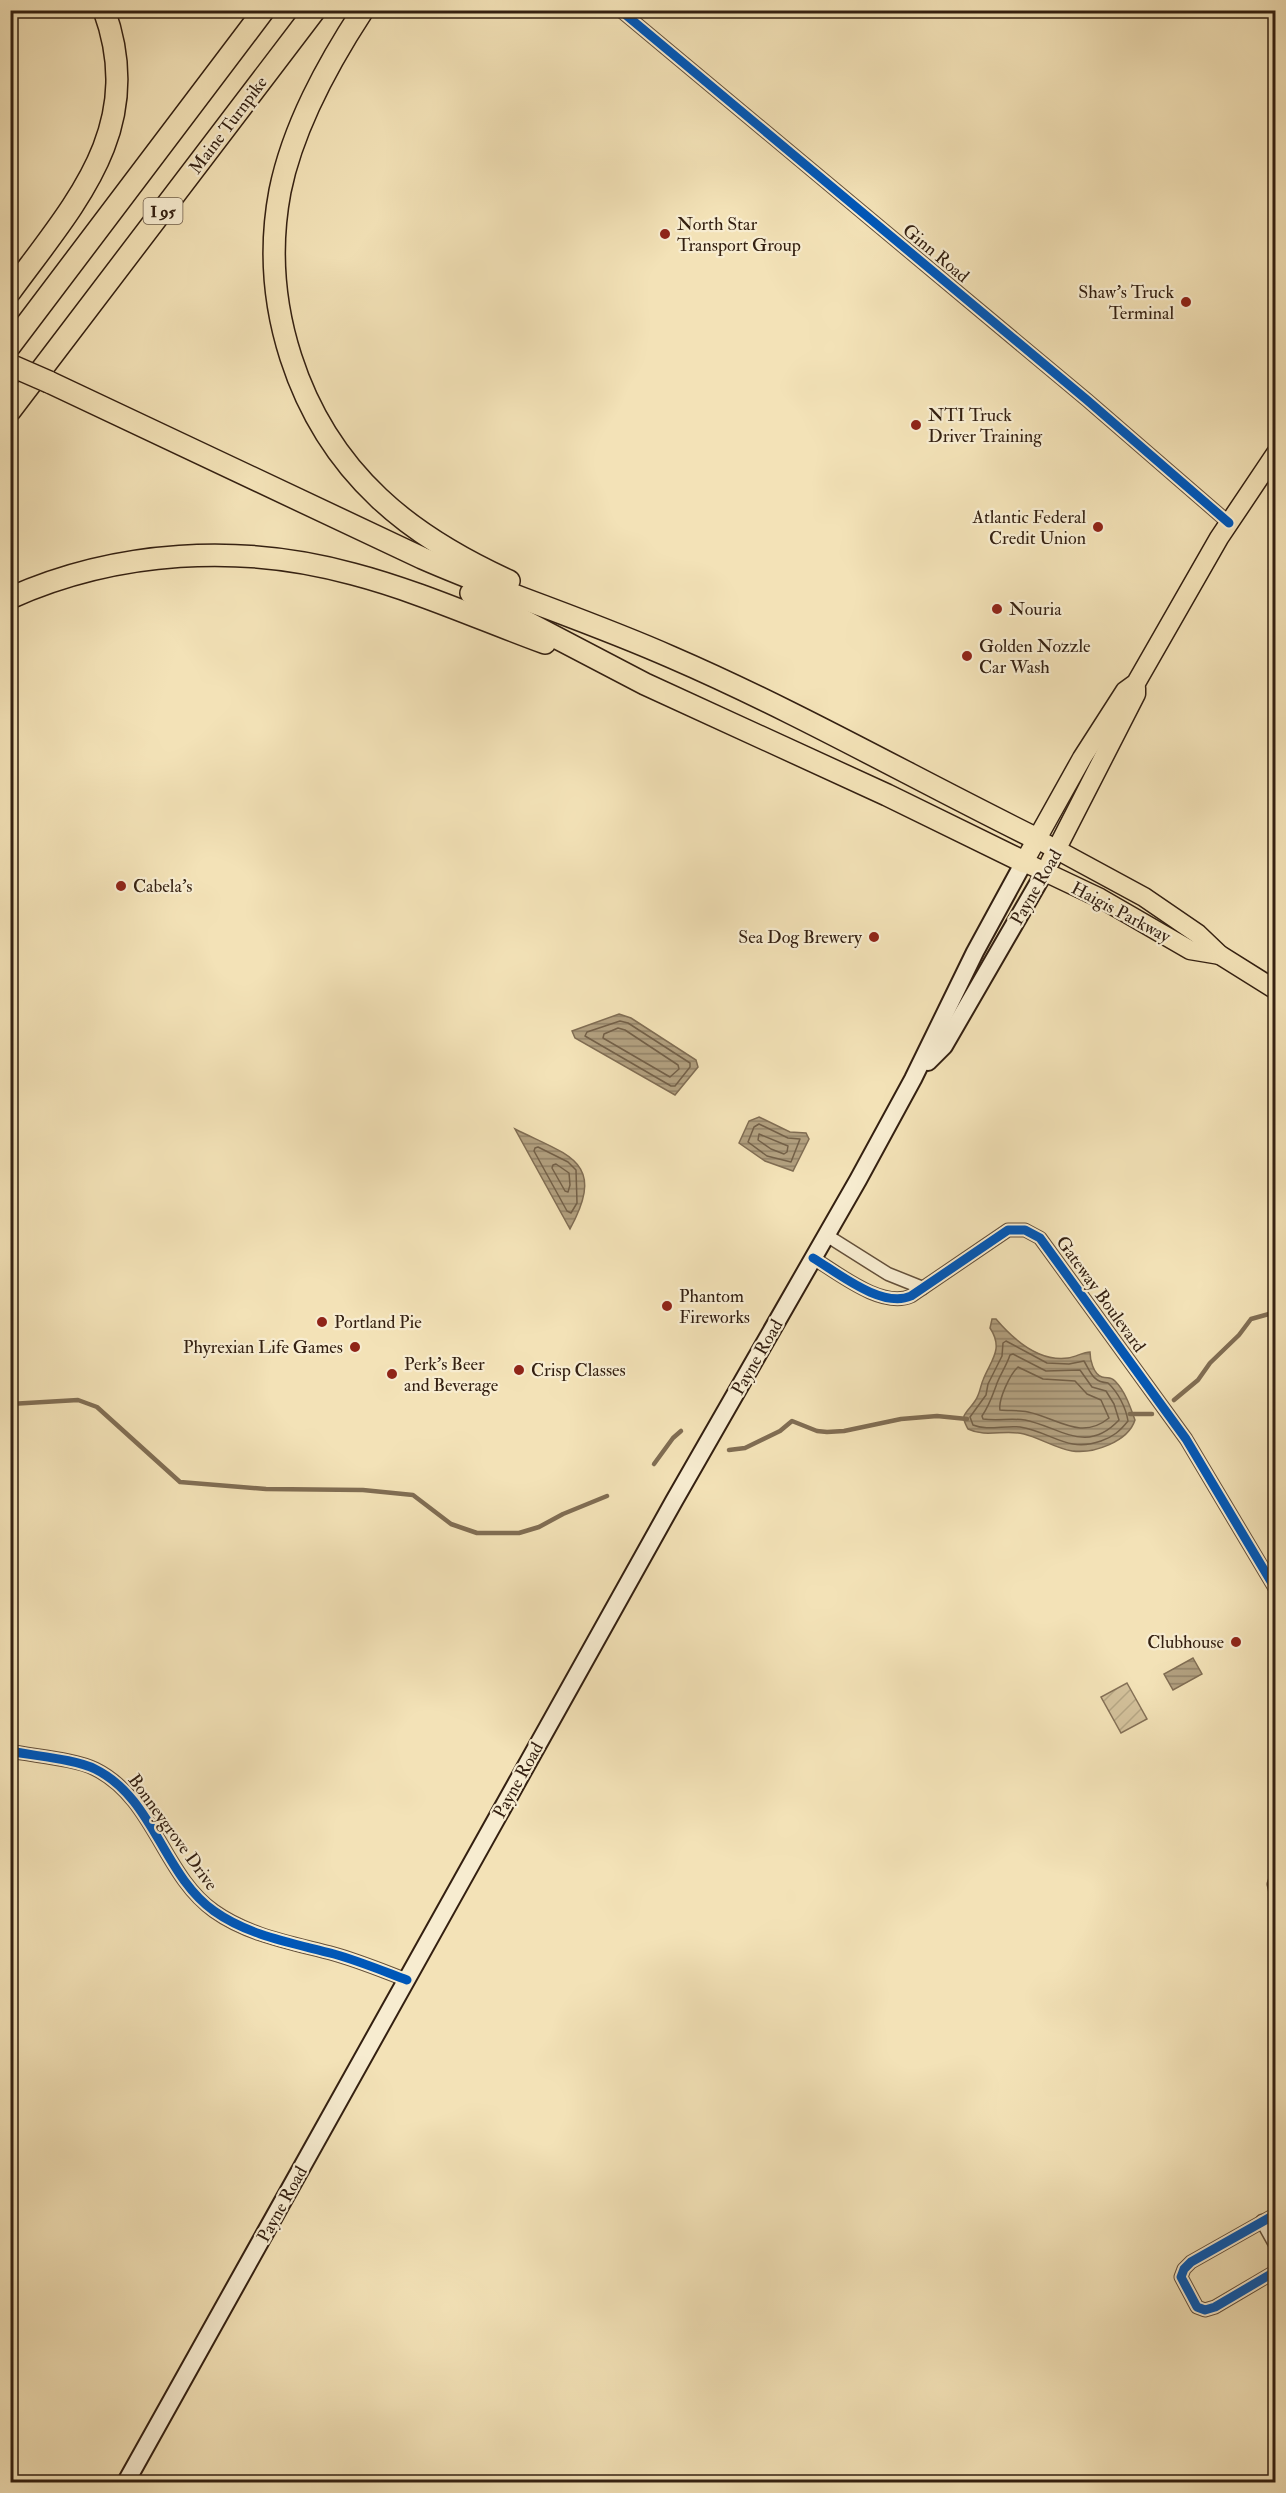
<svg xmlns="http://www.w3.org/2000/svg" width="1286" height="2493" viewBox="0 0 1286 2493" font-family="'IM FELL Double Pica',serif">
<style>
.garden{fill:url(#garden-furrows);stroke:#847056;stroke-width:1.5}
.water{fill:url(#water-rules);stroke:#806d53;stroke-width:1.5}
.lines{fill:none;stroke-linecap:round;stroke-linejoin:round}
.shore{stroke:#736048;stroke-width:1.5}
.stream{stroke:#806d53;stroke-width:4.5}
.minor-casing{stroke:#64503a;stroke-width:15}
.secondary-casing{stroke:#342011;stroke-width:20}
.primary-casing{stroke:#342011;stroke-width:21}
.motorway-casing{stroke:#342011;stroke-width:24}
.minor{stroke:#f7ecd0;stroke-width:12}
.secondary{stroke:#f7ecd0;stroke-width:16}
.primary{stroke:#f3e2b7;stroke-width:18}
.motorway{stroke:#f3e2b7;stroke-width:21}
.motorway-bridge-casing{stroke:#342011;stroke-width:24;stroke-linecap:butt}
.motorway-bridge{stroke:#f3e2b7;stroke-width:21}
.cycleway-casing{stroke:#f7ecd0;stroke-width:13}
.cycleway{stroke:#0057b8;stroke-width:9}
.poi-dot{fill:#8f2418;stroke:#f7ecd0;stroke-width:2}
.labels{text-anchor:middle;stroke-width:4.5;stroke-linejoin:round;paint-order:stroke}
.shield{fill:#f7ecd0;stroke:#6e5d4a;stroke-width:1.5}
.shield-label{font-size:16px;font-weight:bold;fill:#342011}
.street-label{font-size:18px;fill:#342011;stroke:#f7ecd0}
.poi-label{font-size:18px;fill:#342011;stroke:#f7ecd0;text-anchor:start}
</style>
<defs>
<pattern id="garden-furrows" width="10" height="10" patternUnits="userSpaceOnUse" patternTransform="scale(1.5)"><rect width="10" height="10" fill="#d3c19b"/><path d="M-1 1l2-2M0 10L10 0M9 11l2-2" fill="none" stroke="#b6a684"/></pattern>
<pattern id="water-rules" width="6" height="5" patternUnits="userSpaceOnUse" patternTransform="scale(1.5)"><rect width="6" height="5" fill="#b2a07f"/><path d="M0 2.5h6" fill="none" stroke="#928267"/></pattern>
</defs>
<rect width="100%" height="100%" fill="#f3e2b7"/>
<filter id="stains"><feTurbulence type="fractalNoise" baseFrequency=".00333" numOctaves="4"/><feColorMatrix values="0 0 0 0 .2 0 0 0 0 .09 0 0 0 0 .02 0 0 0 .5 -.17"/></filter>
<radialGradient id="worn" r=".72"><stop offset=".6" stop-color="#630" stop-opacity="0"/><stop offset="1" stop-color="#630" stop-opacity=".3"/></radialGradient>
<path class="garden" d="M1127,1683L1147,1719L1121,1733L1101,1697Z"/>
<g class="water">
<path d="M619,1014L631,1018L696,1060L698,1067L675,1095L575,1038L572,1031Z"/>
<path d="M759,1117L790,1132L806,1133L809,1139L793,1171L765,1161L739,1143L749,1121Z"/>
<path d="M515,1129C569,1156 607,1161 570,1229Z"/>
<path d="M992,1319H996C1013,1339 1039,1362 1068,1358C1076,1357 1083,1352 1090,1352C1090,1359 1093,1374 1102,1377C1108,1379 1110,1376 1115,1381C1125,1391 1130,1406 1135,1420C1128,1442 1093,1454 1072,1451C1055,1448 1040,1438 1024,1434C1005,1429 986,1438 968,1429C966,1425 963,1421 964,1416C966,1411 972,1406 975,1401C980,1394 980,1387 983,1380C991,1360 1004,1349 990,1328Z"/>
<path d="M1193,1658L1202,1674L1173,1690L1164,1674Z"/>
</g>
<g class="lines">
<g class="shore">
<path d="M620,1021L628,1023L690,1063V1067L675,1086H671L585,1036L587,1032Z"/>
<path d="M618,1028L625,1030L678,1065L679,1069L670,1077L603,1038L604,1034Z"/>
<path d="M759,1124L788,1138L800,1139L791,1162L767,1156L748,1142L754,1127Z"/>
<path d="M759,1134L788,1146L787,1152L784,1154L771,1149L758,1140Z"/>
<path d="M538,1147L568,1162L576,1170L577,1203L571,1213L567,1211L534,1151L535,1148Z"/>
<path d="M556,1164L569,1173L570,1185L568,1192L565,1191L552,1168L553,1165Z"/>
<path d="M1006,1341L1047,1363L1069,1364L1084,1361C1091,1373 1093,1382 1108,1383C1118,1392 1126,1408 1128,1421C1120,1431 1113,1437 1101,1441C1067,1453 1052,1432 1020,1427C1005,1425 987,1431 973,1425L970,1417L986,1395L988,1384L1002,1356L1003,1343Z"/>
<path d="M1013,1354L1046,1371L1080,1370L1092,1387L1106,1391L1114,1404L1119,1420C1086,1455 1060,1427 1025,1420C1011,1418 997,1421 983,1419L982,1416C989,1406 992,1397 996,1386C999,1376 1006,1367 1010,1355Z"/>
<path d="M1018,1367L1043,1379L1075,1381L1087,1394L1101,1400L1109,1418C1081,1441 1057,1418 1028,1412C1019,1410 1009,1411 1000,1410C998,1400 1010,1374 1018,1367Z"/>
</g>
<g class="stream">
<path d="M1174,1400L1198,1380L1210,1363L1239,1335L1251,1319L1276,1312"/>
<path d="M10,1404L78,1400L97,1407L180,1482L266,1489L363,1490L413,1495L451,1524L477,1533H519L539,1527L563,1514L607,1496"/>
<path d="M1130,1414H1152"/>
<path d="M729,1450L745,1448L780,1431L792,1421L817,1431L827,1432L844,1431L901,1419L937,1416L967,1419"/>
<path d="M654,1464L673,1438L681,1431"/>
</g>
<defs>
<g id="minor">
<path d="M620,10L1087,400L1229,523"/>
<path d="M826,1235L888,1274L923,1288"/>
<path d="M813,1258C838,1273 882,1309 911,1296L1008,1230H1025L1040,1238L1186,1439L1276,1590"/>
<path d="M10,1751C34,1756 75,1759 95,1769C154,1798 163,1875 214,1911C249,1936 293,1943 334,1954C359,1961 383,1971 407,1980"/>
<path d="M1276,1878L1274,1884L1276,1893"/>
<path d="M1276,2214L1191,2262L1184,2269L1181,2277L1197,2307L1205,2310L1215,2307L1276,2271"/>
<path d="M1262,2221L1276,2246"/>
</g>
<g id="secondary">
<path d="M928,1062L944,1046L1044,873"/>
<path d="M126,2482L674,1501L858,1180L913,1079L975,952L1024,862"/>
</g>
<g id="primary">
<path d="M1037,839L1144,897L1198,934L1220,955L1276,990"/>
<path d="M1050,862L1136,694V688"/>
<path d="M1220,955L1190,950L1100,898L1024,862L1082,758L1125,691L1136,683L1219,538L1276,453"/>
</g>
<g id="motorway">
<path d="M363,10C327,65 293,127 280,191C259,302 297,421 379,498C416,533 463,560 509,581"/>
<path d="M10,292C75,203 147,128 104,10"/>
<path d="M10,346L264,10"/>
<path d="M49,382L422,558C504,594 590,621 671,657C796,711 915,779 1037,839"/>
<path d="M10,411L315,10"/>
<path d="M471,593L645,684L887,795L1024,862"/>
<path d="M10,598C117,550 241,543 353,574C418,591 482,620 545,643"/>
</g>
</defs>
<use href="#minor" class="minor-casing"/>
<use href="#secondary" class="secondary-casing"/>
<use href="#primary" class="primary-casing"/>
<use href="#motorway" class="motorway-casing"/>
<use href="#minor" class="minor"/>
<use href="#secondary" class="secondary"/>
<use href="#primary" class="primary"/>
<use href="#motorway" class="motorway"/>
<defs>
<path id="motorway-bridge" d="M10,365L49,382"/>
</defs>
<use href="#motorway-bridge" class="motorway-bridge-casing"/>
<use href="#motorway-bridge" class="motorway-bridge"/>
<defs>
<g id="cycleway">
<path d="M620,10L1087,400L1229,523"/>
<path d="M813,1258C838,1273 882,1309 911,1296L1008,1230H1025L1040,1238L1186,1439L1276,1590"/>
<path d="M10,1751C34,1756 75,1759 95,1769C154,1798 163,1875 214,1911C249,1936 293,1943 334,1954C359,1961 383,1971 407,1980"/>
<path d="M1276,2214L1191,2262L1184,2269L1181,2277L1197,2307L1205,2310L1215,2307L1276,2271"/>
</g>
</defs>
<use href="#cycleway" class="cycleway-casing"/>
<use href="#cycleway" class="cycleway"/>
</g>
<g class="poi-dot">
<circle cx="665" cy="234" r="6"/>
<circle cx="1186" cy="302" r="6"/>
<circle cx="916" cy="425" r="6"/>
<circle cx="1098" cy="527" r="6"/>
<circle cx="997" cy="609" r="6"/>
<circle cx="967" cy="656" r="6"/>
<circle cx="121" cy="886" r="6"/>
<circle cx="874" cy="937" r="6"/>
<circle cx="667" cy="1306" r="6"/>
<circle cx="322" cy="1322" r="6"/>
<circle cx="355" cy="1347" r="6"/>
<circle cx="519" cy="1370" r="6"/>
<circle cx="392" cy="1374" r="6"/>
<circle cx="1236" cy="1642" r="6"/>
</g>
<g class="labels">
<rect class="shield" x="143.5" y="198" width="39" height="26" rx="4.5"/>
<g class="shield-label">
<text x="163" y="217">I 95</text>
</g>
<g class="street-label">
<text transform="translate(228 125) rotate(-53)" y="6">Maine Turnpike</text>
<text transform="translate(936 253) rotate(40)" y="6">Ginn Road</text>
<text transform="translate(1036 887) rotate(-60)" y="6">Payne Road</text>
<text transform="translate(1121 912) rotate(28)" y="6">Haigis Parkway</text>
<text transform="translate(1101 1294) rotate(54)" y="6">Gateway Boulevard</text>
<text transform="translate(757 1357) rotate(-60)" y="6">Payne Road</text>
<text transform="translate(518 1780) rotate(-61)" y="6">Payne Road</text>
<text transform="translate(173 1832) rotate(54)" y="6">Bonneygrove Drive</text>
<text transform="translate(282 2204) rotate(-61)" y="6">Payne Road</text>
</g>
<g class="poi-label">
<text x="677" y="230">North Star<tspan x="677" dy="21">Transport Group</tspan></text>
<text x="1174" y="298" text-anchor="end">Shaw's Truck<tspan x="1174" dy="21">Terminal</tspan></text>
<text x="928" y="421">NTI Truck<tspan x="928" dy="21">Driver Training</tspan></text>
<text x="1086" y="523" text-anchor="end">Atlantic Federal<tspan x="1086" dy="21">Credit Union</tspan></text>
<text x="1009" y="615">Nouria</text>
<text x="979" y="652">Golden Nozzle<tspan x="979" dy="21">Car Wash</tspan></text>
<text x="133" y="892">Cabela's</text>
<text x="862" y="943" text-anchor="end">Sea Dog Brewery</text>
<text x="679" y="1302">Phantom<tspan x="679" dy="21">Fireworks</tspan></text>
<text x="334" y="1328">Portland Pie</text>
<text x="343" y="1353" text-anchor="end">Phyrexian Life Games</text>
<text x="404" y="1370">Perk's Beer<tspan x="404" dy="21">and Beverage</tspan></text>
<text x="531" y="1376">Crisp Classes</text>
<text x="1224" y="1648" text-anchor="end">Clubhouse</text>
</g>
</g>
<rect width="1286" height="2493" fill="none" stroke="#f3e2b7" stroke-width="36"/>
<rect x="12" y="12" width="1262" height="2469" fill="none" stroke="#342011" stroke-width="3"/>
<rect x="18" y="18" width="1250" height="2457" fill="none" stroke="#342011" stroke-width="1.5"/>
<rect width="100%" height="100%" filter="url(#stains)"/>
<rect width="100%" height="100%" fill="url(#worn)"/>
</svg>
